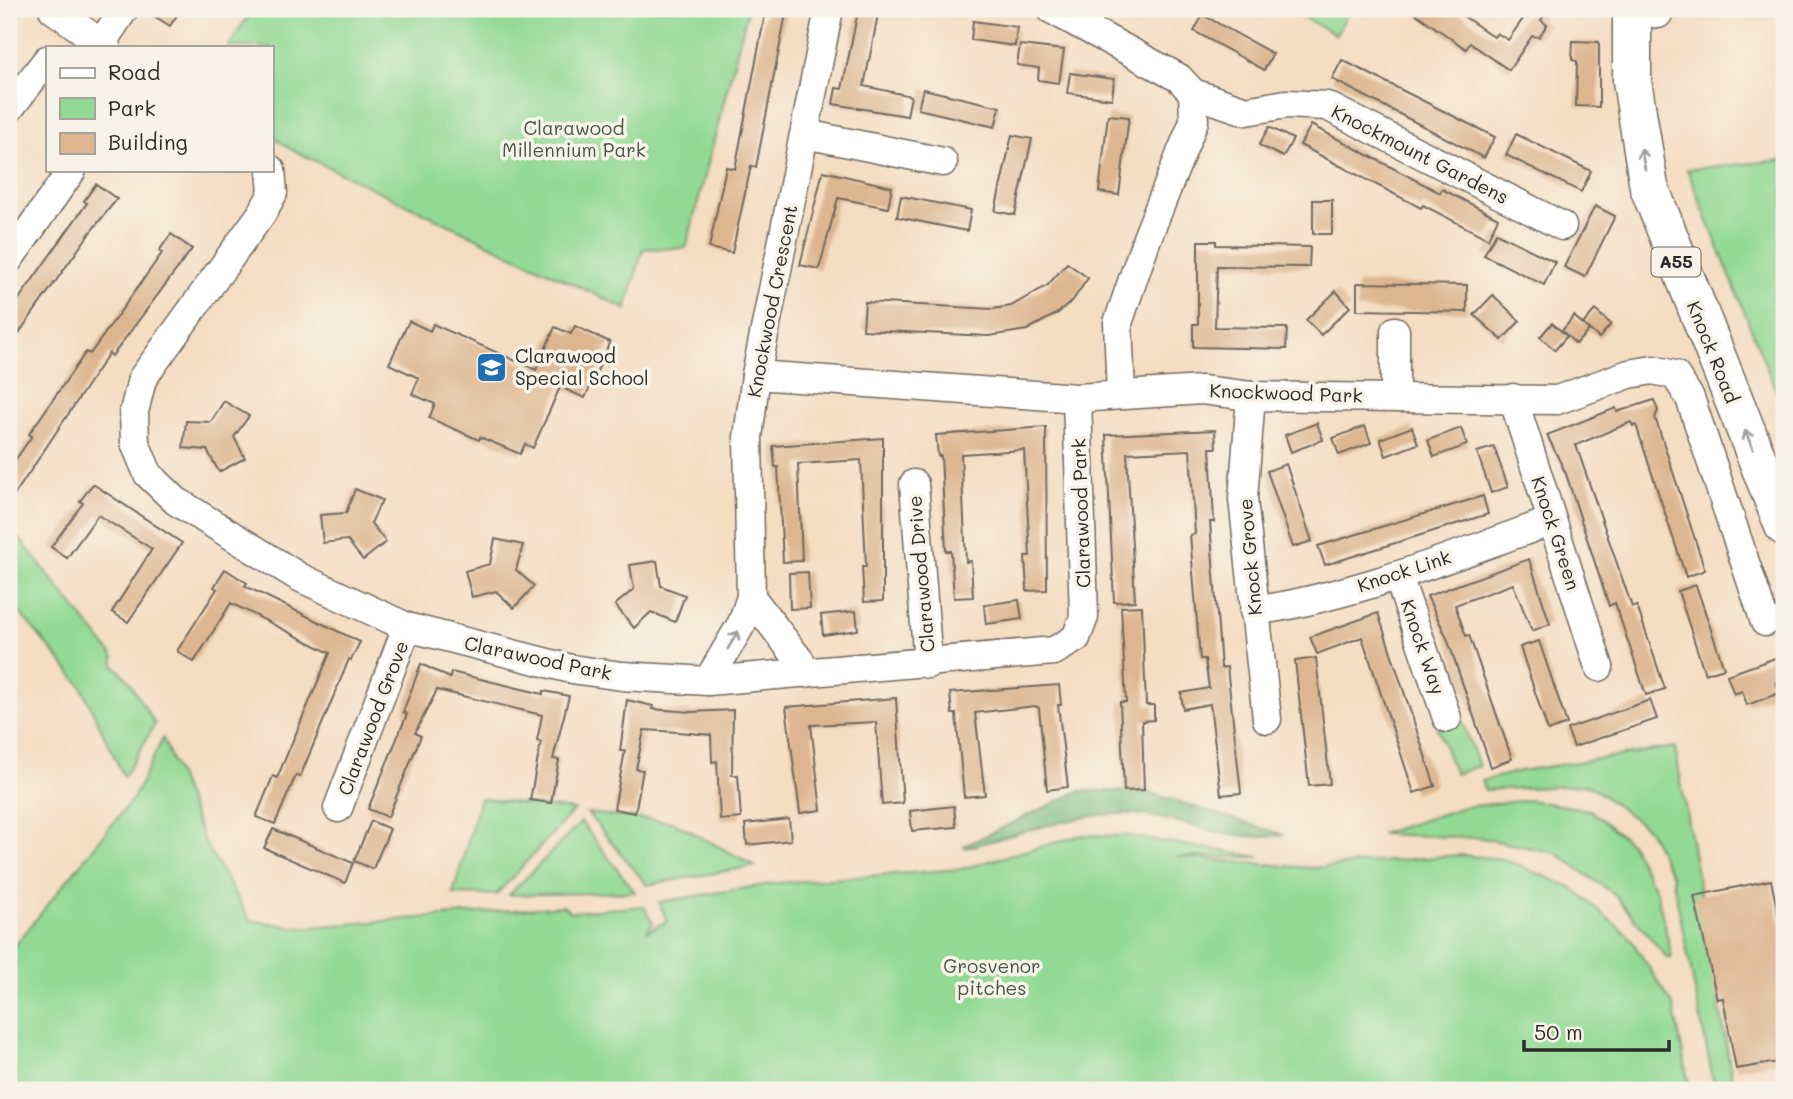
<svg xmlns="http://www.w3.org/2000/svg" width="1793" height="1099" viewBox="0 0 1793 1099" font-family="Mali,sans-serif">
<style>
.green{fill:#92d994;stroke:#5e8260;stroke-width:2}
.forest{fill:#75b97e;stroke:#507254;stroke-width:2}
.building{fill:#ddb690}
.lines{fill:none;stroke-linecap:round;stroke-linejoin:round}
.minor-casing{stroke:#716960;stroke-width:31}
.highway-casing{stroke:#716960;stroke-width:41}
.minor{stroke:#fff;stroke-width:28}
.highway{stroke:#fff;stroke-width:38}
.oneway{stroke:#a0a0a0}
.labels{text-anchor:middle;stroke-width:7;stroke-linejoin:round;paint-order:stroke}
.shield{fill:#f7f3e8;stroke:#686764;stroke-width:2}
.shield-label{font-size:18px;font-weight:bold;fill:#2b2b2b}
.park-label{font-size:19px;fill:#455645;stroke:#f7f3e8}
.street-label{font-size:19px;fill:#2b2b2b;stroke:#f7f3e8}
.poi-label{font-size:19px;fill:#2b2b2b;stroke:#f7f3e8;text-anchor:start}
</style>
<rect width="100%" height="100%" fill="#f7f3e8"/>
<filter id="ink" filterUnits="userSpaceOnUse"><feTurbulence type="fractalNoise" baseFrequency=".0143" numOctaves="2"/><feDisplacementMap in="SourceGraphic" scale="14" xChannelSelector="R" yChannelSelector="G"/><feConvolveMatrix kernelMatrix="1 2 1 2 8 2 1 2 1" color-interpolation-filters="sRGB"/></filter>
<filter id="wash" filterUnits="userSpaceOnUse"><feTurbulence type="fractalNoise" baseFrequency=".00686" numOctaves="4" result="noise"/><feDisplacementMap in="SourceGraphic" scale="28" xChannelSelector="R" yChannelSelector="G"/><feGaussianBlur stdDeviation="1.57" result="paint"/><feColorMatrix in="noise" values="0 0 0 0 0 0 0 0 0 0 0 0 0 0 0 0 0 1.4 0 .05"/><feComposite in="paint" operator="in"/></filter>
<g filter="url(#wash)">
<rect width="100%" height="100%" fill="#f4ddc1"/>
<g class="green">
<path d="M253,9H748L686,248L643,249L626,309L292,150L271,135V47H228Z"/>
<path d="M1288,9H1350L1336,35Z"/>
<path d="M1784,160V411L1687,169Z"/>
<path d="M9,534L20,539L114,657V665L127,678L155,724L124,777L80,684L9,600Z"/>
<path d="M1461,718L1479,766L1455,774L1437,727Z"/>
<path d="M163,738L205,843L250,920L300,928L563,906L571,912L644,906L653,923L646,932L667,921L659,902L777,883L961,869L1082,835L1128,836L1260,857H1176L1311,868L1459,855L1503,859L1571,887L1628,935L1673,1005L1690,1090H9V953L134,797Z"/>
<path d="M1675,747L1734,1090H1715L1672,876L1648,829L1589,785L1485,790L1482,781L1520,771Z"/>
<path d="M480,798L574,810L496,895L453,894Z"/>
<path d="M1529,800L1590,810L1630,843L1657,893L1672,957L1668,959L1614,894L1556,853L1481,838L1380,834L1464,807Z"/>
<path d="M587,813L673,822L755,866L647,885Z"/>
<path d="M581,822L635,892L509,895Z"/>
</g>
<path class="forest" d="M1079,791H1144L1284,835C1226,844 1184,817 1130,814C1083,811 1013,836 966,848L964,846Z"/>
<g id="blocks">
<g class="building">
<path d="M143,9H181L170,26Z"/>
<path d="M766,9H787L756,167L751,166L732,253L709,248L726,167L735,169Z"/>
<path d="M1409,9H1453L1494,37L1497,33L1508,40L1530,9H1549L1541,20L1547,25L1539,37L1532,36L1509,70L1470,43L1466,49Z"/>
<path d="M858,11L878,15L864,86L911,96L907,116L833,104L836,88L842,89Z"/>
<path d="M1203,15L1273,54L1264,70L1194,31Z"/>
<path d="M973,21L1017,27L1015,46L971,40Z"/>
<path d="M1573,41L1599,42V107L1576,106L1577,61L1572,60Z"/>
<path d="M1020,45L1064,50L1059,83L1038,80L1039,68L1017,65Z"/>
<path d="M1342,60L1495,137L1484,158L1332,79Z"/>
<path d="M1070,73L1114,79L1112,99L1067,93Z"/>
<path d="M923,89L1000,107L995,127L918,109Z"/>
<path d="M1108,115L1129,117L1119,195L1099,192Z"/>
<path d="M1311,125L1440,193L1442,189L1498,218L1488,239L1423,205L1421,208L1300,145Z"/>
<path d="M1269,127L1293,139L1283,157L1259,145Z"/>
<path d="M1516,134L1591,171L1581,192L1506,155Z"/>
<path d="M1012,135L1032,139L1015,215L995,211Z"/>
<path d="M823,171L892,187L888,208L838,198L819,269L800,265Z"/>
<path d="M96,184L117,199L92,230L9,347V313L87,203L84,201Z"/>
<path d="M901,196L971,210L967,231L897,217Z"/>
<rect x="1313" y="200" width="19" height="34"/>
<path d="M1595,206L1615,216L1585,277L1564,267Z"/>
<path d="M1496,233L1555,262L1544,285L1484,255Z"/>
<path d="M171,234L192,249L112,356L109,353L9,503V469L32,436L29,434L86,352L90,354L162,253L159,251Z"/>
<path d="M1198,241H1216V245L1310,247L1309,267L1217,266L1215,327L1287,328L1286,349L1193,347V324H1198Z"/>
<path d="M1067,263L1088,278L1073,300L1058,313L1027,330L989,336L863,330L865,302L993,309L1011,306L1048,285Z"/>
<path d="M1357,283L1467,285V312L1357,310Z"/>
<path d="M1336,291L1350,307L1321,335L1306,320Z"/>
<path d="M1493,295L1520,321L1502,340L1474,315Z"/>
<path d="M1595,310L1611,324L1599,338L1583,324Z"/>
<path d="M1574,316L1589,330L1576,344L1562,331Z"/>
<path d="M409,321L430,331L433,324L536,370L555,327L571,334L575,326L610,342L585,398L560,387L533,448L525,444L520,454L480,437L479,440L429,418L435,404L412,394L419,378L389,364Z"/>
<path d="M1552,323L1567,336L1555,350L1540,337Z"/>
<path d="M1654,400L1658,411L1655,417L1705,570L1686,577L1636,425L1633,426L1631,422L1576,445L1622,578L1632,607L1637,606L1665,689L1646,695L1615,603L1609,606L1566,474L1547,435L1616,408L1617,412Z"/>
<path d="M224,401L249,416L234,437L245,458L219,472L207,450L183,448L186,421L211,422Z"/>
<path d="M1317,423L1323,440L1291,452L1285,435Z"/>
<path d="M1365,426L1371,443L1339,455L1333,438Z"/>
<path d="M1046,427L1047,590L1027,591L1025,556H1030L1024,450L961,454L966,562L971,561L973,597L954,598L951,551H946L941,456H938L936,435Z"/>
<path d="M1412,427L1418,444L1386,456L1380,439Z"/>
<path d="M1461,428L1467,445L1434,457L1428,440Z"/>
<path d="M1215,430L1216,448H1210L1214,522H1210L1221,668L1227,667L1241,793L1221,795L1210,704L1183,709L1181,693L1209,688L1205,659H1200L1190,535L1195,534L1190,450L1127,453L1135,601L1114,602L1106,435Z"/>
<path d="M883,438V601L864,602L862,567H866L861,460L798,464L802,561L783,562L778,467H775L773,446Z"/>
<path d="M1494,447L1508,487L1491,493L1477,452Z"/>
<path d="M1286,464L1312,541L1293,547L1267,471Z"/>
<path d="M93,484L182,543L128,622L112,612L152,549L98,515L67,558L51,547L83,503L80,501Z"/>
<path d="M355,489L382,500L371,523L386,542L363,560L347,540L323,543L320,515L346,513Z"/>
<path d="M1483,496L1488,514L1325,565L1318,546Z"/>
<path d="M495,539L523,545L516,570L534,586L514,608L496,591L472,597L465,571L490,564Z"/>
<path d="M1529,559L1550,624L1532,631L1513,584L1455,605L1466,636L1469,635L1512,759L1491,767L1447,638L1427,596Z"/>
<path d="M657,561L661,586L685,595L675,622L651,612L634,628L615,605L634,589L630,565Z"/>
<path d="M225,569L247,583L245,586L360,642L351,660L349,659L300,777L296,775L275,824L256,817L273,776L277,778L330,653L231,603L194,662L177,651L217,589L214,587Z"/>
<path d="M808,572L810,608L790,609L789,573Z"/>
<path d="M1696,585L1724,668L1705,674L1678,591Z"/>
<path d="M1019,600L1022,619L986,624L984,605Z"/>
<path d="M1142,606L1146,705H1154V720L1142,721L1144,790L1124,791L1120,702H1126L1121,607Z"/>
<path d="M856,611L858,630L823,635L821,615Z"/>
<path d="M1378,613L1435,786L1414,793L1362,637L1317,654L1310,637Z"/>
<path d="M1539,641L1567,724L1548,731L1520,647Z"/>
<path d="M1784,655V679L1776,682L1780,693L1747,705L1742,691L1734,694L1727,675Z"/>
<path d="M1316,658L1330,784L1309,786L1295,661Z"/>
<path d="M421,664L450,678L451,672L543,694L544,691L569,696L553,759L559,760L551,803L530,800L541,742L537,741L542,715L437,690L415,733L421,736L388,817L368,809L407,714L403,712Z"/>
<path d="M1059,685L1061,705H1058L1068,787L1047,790L1039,708L1035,706L975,713L985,795L964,797L956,714H952L950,693Z"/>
<path d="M896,698L903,803L882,805L876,722L811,725L821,810L800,813L786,707Z"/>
<path d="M627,700L653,706L652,709L692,712L733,710L732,775H738L741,818L720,820L717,761L712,762L711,735L678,732L644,730L636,769L643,770L635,813L614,809L625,751H620Z"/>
<path d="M1650,700L1657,719L1574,747L1567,729Z"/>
<path d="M954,806L956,827L912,831L910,811Z"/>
<path d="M789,819L791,840L747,845L745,824Z"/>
<path d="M371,821L390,829L373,869L354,861Z"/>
<path d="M273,829L353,863L345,883L264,848Z"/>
<path d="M1771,880L1780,924L1784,923V1061L1736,1069L1723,998L1717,999L1694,896Z"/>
</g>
</g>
</g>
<g filter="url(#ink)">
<use href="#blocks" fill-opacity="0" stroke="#716960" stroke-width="2"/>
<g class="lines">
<defs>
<g id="minor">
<path d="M53,9L106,47"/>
<path d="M1051,9L1179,78L1193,93L1194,121L1147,238L1118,323L1121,394"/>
<path d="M1637,9L1658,14"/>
<path d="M101,44L124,9"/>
<path d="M1193,93L1246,111L1286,104L1327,106L1562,226"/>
<path d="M9,109L47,60"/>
<path d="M805,134L943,162"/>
<path d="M271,170L273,193L262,213L142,379L134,412L135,443L148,474L176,501L299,577L407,627L571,669L622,676L708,681L1054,651L1076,638L1084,617L1077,398"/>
<path d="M9,259L72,170"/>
<path d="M756,375L1077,398L1202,390L1251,396L1557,400L1629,374L1653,370L1675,375L1690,398L1765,622"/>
<path d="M1251,396L1243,499L1267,719"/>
<path d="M1395,397V331"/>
<path d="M1513,398L1599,667"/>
<path d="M914,484L928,664"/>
<path d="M1398,576L1447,718"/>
<path d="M751,597L800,661L805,673"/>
<path d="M1254,611C1356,596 1455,555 1552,521"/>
<path d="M708,681L742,623L751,597L748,437L756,375L829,9"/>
<path d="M338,808L407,627"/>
</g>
<path id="highway" d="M1632,9V81L1649,187L1784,526"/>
</defs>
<use href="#minor" class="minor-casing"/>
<use href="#highway" class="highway-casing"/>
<use href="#minor" class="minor"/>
<use href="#highway" class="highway"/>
</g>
<defs><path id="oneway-shaft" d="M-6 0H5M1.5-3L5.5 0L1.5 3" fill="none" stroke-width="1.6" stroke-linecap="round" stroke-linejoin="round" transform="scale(1.75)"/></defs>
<g class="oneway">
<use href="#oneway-shaft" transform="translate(1643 159) rotate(-101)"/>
<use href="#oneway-shaft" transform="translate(1749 440) rotate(-113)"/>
<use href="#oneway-shaft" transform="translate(733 640) rotate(-60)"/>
</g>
</g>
<defs>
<symbol id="school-square" viewBox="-11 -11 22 22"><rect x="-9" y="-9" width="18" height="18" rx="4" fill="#1f6fb2" stroke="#f7f3e8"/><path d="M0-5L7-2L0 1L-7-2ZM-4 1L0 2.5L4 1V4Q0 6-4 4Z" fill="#fff"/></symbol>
</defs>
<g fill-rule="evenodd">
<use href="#school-square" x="474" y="350" width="35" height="35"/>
</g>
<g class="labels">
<rect class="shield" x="1651.5" y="247.5" width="49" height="29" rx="5"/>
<g class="shield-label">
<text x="1676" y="268">A55</text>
</g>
<g class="park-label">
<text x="574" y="135">Clarawood<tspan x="574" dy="22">Millennium Park</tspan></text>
<text x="992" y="973">Grosvenor<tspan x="992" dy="22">pitches</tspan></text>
</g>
<g class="street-label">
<text transform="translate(1420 154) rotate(27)" y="7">Knockmount Gardens</text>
<text transform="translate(772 301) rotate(-79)" y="7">Knockwood Crescent</text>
<text transform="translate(1713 352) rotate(68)" y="7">Knock Road</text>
<text transform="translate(1286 393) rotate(2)" y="7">Knockwood Park</text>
<text transform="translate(1081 513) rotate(-92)" y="7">Clarawood Park</text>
<text transform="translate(1556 533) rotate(72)" y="7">Knock Green</text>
<text transform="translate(1250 557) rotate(-95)" y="7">Knock Grove</text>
<text transform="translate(1404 571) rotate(-18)" y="7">Knock Link</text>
<text transform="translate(921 574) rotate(-95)" y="7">Clarawood Drive</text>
<text transform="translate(1423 647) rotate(71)" y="7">Knock Way</text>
<text transform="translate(538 658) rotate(12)" y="7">Clarawood Park</text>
<text transform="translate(373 718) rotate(-69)" y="7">Clarawood Grove</text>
</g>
<g class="poi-label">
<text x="515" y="363">Clarawood<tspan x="515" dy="22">Special School</tspan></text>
</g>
</g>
<rect width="1793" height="1099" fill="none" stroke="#f7f3e8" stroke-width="35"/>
<rect x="46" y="46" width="228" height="126" fill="#f7f3e8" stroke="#a5a39c" stroke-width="2"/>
<rect x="60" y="68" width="35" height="10" fill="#ffffff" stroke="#a5a39c" stroke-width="2"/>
<text x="108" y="80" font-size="21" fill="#2b2b2b">Road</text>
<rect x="60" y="98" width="35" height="21" fill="#92d994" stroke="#a5a39c" stroke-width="2"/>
<text x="108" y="116" font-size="21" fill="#2b2b2b">Park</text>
<rect x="60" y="133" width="35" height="21" fill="#ddb690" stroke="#a5a39c" stroke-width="2"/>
<text x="108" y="150" font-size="21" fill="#2b2b2b">Building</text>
<path d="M1524 1040v10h145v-10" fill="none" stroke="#2b2b2b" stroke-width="3.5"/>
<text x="1534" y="1040" font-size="21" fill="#2b2b2b" stroke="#f7f3e8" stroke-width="5" paint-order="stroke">50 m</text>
</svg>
